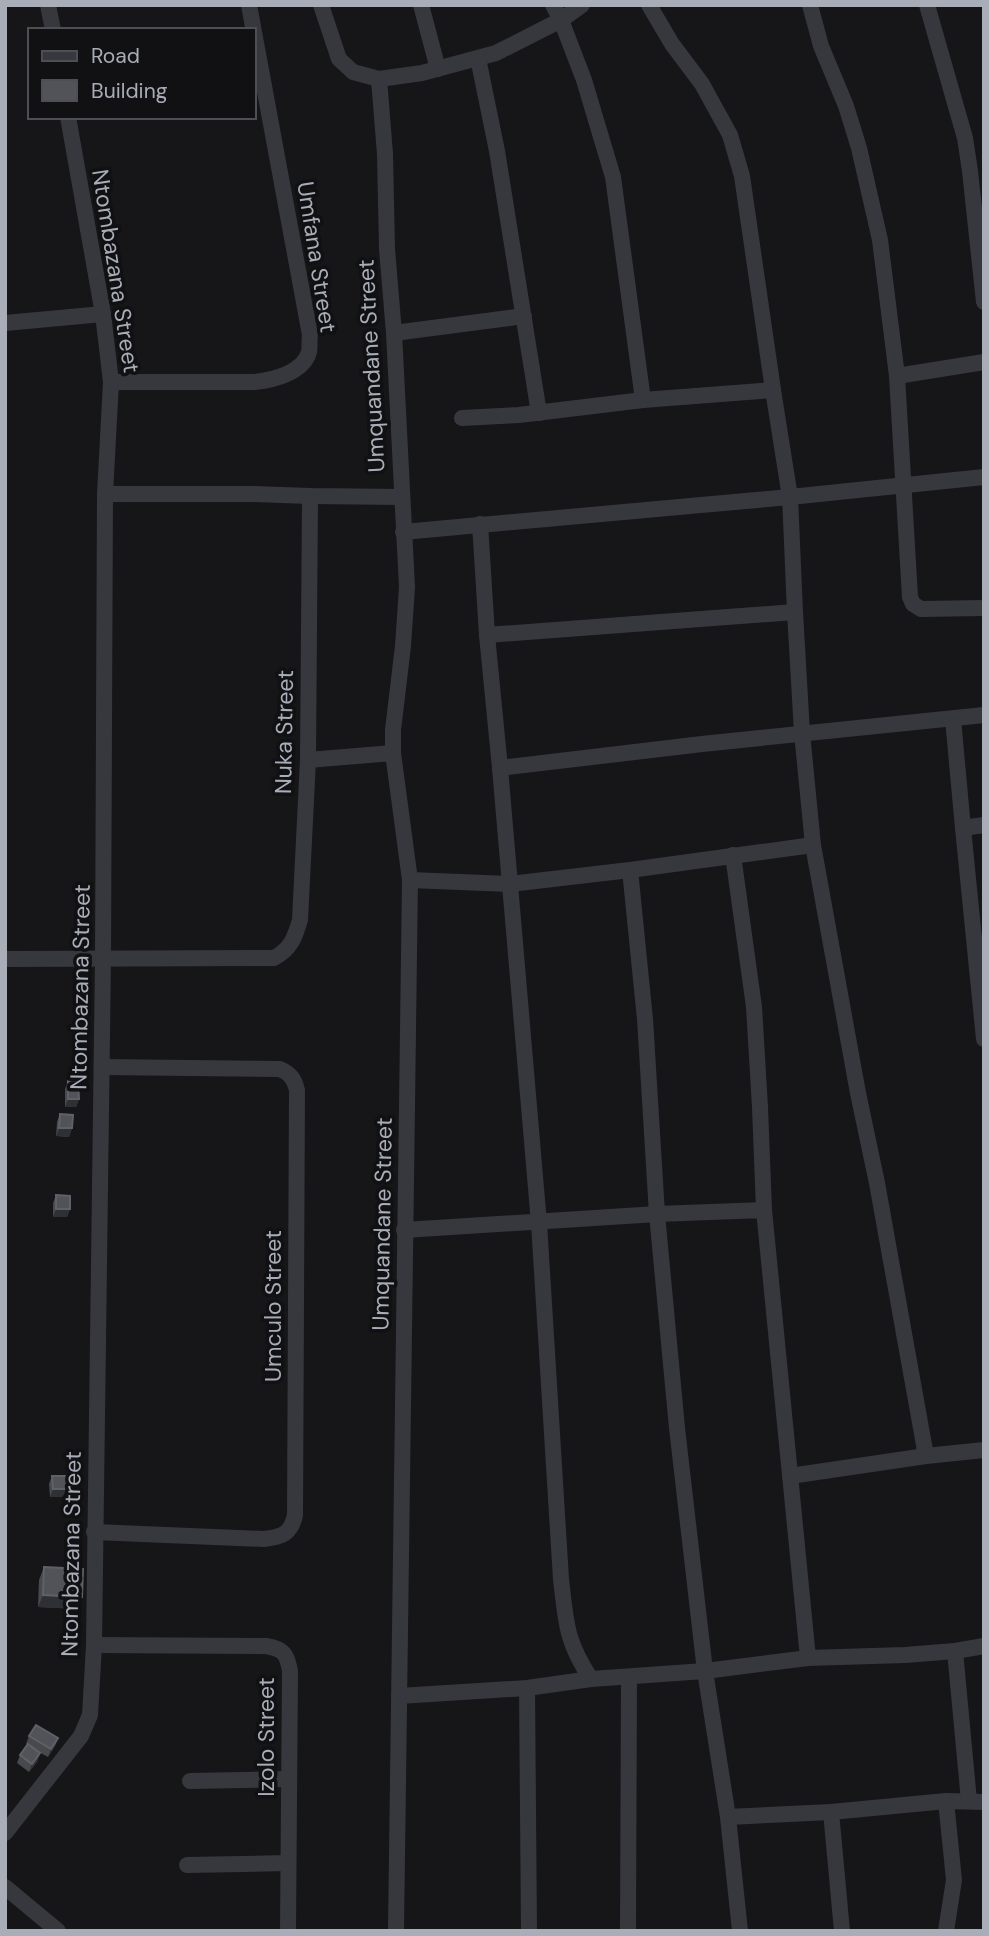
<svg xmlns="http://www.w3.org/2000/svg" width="989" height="1936" viewBox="0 0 989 1936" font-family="'DM Sans',sans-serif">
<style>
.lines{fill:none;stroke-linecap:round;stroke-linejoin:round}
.street{stroke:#37383d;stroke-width:16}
.wall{fill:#47494d}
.shaded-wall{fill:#2f3033}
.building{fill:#525359;stroke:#5f6168;stroke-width:2}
.labels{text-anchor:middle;stroke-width:7;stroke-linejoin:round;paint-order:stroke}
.street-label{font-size:23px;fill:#a8adb8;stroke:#111113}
</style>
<rect width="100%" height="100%" fill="#161618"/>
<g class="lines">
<g class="street">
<path d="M48,5L53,30"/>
<path d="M321,5L339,59L353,72L379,79L422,73L496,53L561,20L582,5"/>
<path d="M421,5L438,69"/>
<path d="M553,5L561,20L584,80L613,177L643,400"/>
<path d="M649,5L672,44L702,84L730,135L742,176L773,390"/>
<path d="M810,5L821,46L846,106L859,148L880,240L897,376L910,597L913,604L921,609L984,608"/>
<path d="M927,5L965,138L970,171L984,302"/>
<path d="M478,58L497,151L539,413"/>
<path d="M379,79L385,154L387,249L394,333L407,587L403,646L393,730V753"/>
<path d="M5,323L103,314"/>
<path d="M394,333L524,316"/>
<path d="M897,376L984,362"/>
<path d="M111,382H255C273,380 303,373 309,352C310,347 309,340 310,335L249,5"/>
<path d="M462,418L519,415L643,400L773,390L790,497L795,612L487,635L480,524"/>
<path d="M105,494H254L310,496L402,497"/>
<path d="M403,532L790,497L984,477"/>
<path d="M795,612L802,733L813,845L858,1093L877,1183L926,1456"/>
<path d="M487,635L500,768"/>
<path d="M953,719L963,828L984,825"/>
<path d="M308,760L393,753L410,880L396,1931"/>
<path d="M963,828L984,1039"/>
<path d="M733,855L754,1007L760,1107L764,1210"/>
<path d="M630,870L645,1019L657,1214L677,1428L705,1671L728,1817L831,1812L946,1801L984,1802"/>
<path d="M410,880L510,884L630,870L813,845"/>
<path d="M5,959L274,958C291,949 295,937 300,920L308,760L310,496"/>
<path d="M404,1230L657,1214L764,1210L808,1658"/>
<path d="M790,1476L926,1456L984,1450"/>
<path d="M94,1532L264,1539C282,1537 291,1534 295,1515L297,1090C294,1079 291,1074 280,1069L102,1067"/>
<path d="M94,1645L266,1646C284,1649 287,1654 290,1671L288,1931"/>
<path d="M955,1651L969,1801"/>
<path d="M591,1679C566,1642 566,1622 561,1579L539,1223L500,768L702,744L984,715"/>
<path d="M527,1688L529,1931"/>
<path d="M399,1696L527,1688L591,1679L705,1671L808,1658L905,1655L955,1651L984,1646"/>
<path d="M190,1781L289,1779"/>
<path d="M946,1801L954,1880L946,1931"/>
<path d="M831,1812L842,1931"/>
<path d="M728,1817L740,1931"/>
<path d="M5,1833L81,1736L90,1715L94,1645L103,958L105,494L111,382L103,314L68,117"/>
<path d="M187,1865L288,1863"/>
<path d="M5,1887L58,1931"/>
<path d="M628,1931L629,1677"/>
</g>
</g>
<g class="wall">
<path d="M68,1081L79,1099L76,1107H65V1089Z"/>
<path d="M60,1114L72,1128L69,1137L56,1136L57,1122Z"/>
<path d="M56,1195L70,1209L67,1217H53V1203Z"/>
<path d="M52,1476L63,1497H50L49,1484Z"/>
<path d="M44,1567L78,1609L38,1607L39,1580Z"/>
<path d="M29,1736L58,1738L55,1746L48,1757L35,1750L40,1753L37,1762L29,1772L17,1763L20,1755L28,1745L26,1744Z"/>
</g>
<g class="shaded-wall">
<path d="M68,1099H79L76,1107H65Z"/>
<path d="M59,1128H72L69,1137L56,1136Z"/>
<path d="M56,1209H70L67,1217H53Z"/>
<path d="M53,1489H66L63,1497H50Z"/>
<path d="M43,1595L82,1597L78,1609L38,1607Z"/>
<path d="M58,1738L55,1746L48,1757L51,1749Z"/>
<path d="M40,1753L37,1762L29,1772L32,1764Z"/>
</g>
<g class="building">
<path d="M68,1081H78L79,1099H68Z"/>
<path d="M60,1114L73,1115L72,1128H59Z"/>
<path d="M56,1195L70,1196V1209H56Z"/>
<path d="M52,1476H66V1489H53Z"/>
<path d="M44,1567L83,1569L82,1597L43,1595Z"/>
<path d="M36,1725L58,1738L51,1749L29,1736Z"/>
<path d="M28,1744L40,1753L32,1764L20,1755Z"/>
</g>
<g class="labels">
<g class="street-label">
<text transform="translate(317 257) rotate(81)" y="8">Umfana Street</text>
<text transform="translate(116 271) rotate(81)" y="8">Ntombazana Street</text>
<text transform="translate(371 366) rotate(-93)" y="8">Umquandane Street</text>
<text transform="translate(284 732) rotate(-89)" y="8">Nuka Street</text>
<text transform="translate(80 987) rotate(-89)" y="8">Ntombazana Street</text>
<text transform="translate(382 1224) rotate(-89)" y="8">Umquandane Street</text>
<text transform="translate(273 1306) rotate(-90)" y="8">Umculo Street</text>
<text transform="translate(71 1554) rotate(-89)" y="8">Ntombazana Street</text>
<text transform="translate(266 1737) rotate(-90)" y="8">Izolo Street</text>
</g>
</g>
<rect width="989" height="1936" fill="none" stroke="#a8adb8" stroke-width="14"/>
<rect x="28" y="28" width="228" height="91" fill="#111113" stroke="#4d4f55" stroke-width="2"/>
<rect x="42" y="51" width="35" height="10" fill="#37383d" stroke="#4d4f55" stroke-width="2"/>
<text x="91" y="63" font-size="21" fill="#a8adb8">Road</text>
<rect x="42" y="80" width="35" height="21" fill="#525359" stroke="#4d4f55" stroke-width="2"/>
<text x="91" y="98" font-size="21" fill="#a8adb8">Building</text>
</svg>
